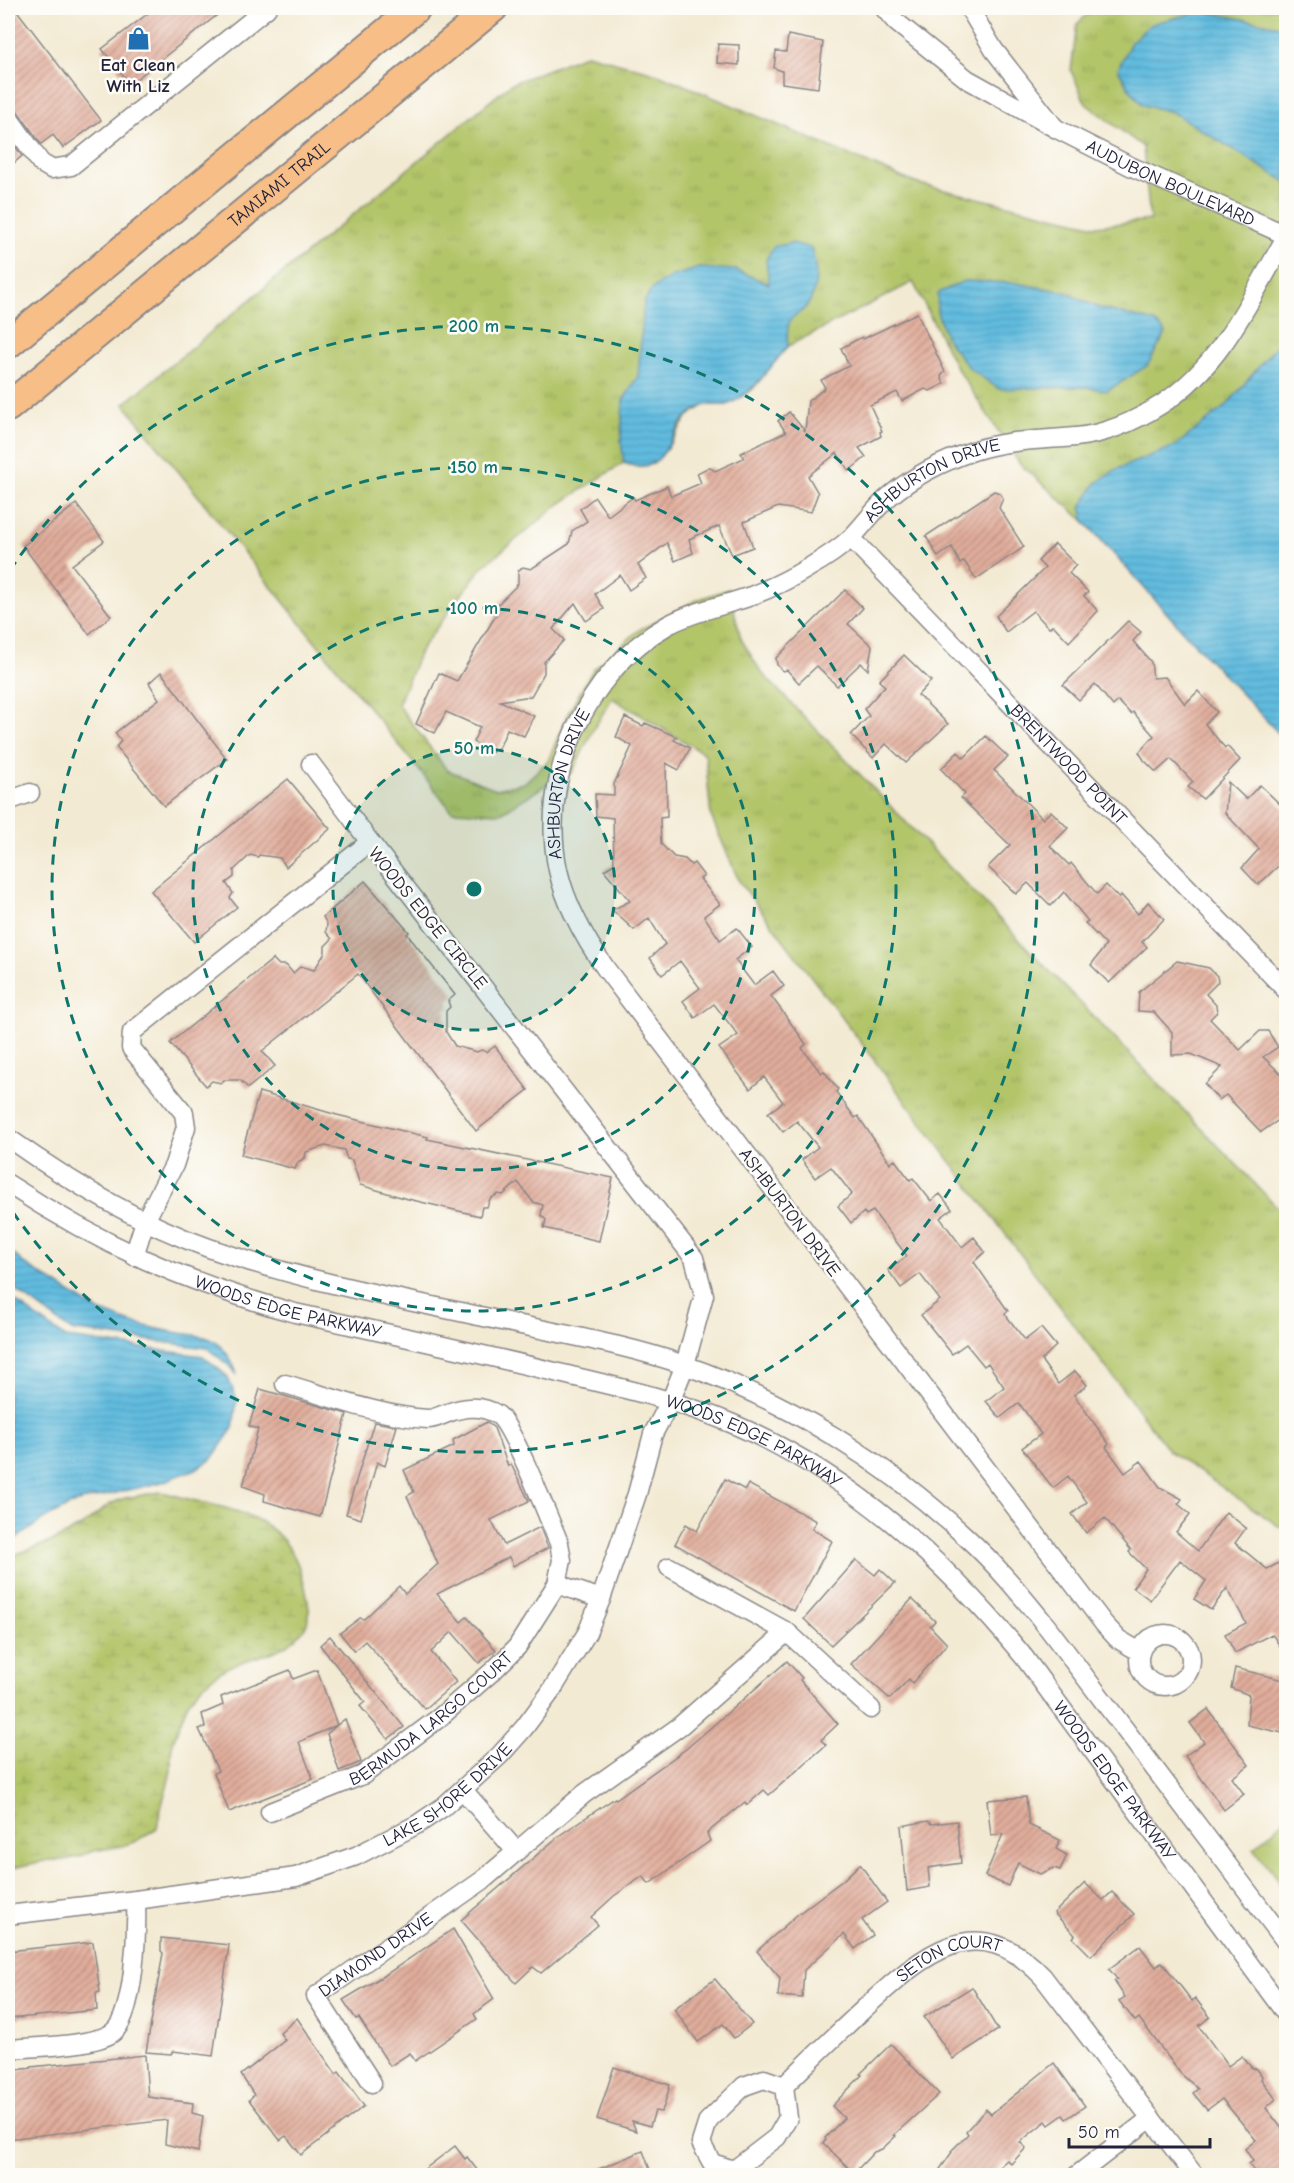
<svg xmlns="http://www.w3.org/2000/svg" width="1294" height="2183" viewBox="0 0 1294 2183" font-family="'Comic Neue',sans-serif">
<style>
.grass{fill:url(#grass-tufts);stroke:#6a7452;stroke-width:1.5}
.wetland{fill:url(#wetland-marsh);stroke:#6a7452;stroke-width:1.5}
.water{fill:url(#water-rules);stroke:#426e8c;stroke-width:1.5}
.building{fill:url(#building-hatch)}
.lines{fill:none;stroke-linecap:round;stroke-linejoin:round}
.street-casing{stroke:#8a8687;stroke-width:21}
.primary-casing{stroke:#8a8687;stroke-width:32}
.street{stroke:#fff;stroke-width:18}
.primary{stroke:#f7be87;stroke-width:28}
.ring{fill:none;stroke:#0f766e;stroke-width:3;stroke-dasharray:10 8}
.labels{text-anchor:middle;stroke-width:5;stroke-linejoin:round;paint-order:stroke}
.poi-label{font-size:18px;font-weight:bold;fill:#22223b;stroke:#fdfcf7}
.street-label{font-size:18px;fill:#22223b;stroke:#fdfcf7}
.centre{fill:#0f766e;stroke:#fdfcf7;stroke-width:3}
.ring-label{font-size:18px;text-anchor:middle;font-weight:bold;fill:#0f766e;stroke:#fdfcf7;stroke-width:5;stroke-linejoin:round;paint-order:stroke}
</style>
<defs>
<pattern id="grass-tufts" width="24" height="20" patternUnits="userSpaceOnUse" patternTransform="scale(1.5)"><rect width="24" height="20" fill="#b2c569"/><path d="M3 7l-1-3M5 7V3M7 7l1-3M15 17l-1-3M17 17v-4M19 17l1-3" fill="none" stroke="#99a95c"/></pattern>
<pattern id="wetland-marsh" width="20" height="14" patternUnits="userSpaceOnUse" patternTransform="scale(1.5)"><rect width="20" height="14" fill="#b2c569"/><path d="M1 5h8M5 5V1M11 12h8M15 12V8" fill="none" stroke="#99a95c"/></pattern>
<pattern id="water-rules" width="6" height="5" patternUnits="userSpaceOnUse" patternTransform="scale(1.5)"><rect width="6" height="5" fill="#61bbde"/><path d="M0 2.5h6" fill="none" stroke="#54a0bf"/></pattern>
<pattern id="building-hatch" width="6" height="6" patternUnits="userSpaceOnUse" patternTransform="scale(1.5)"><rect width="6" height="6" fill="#e1ad9b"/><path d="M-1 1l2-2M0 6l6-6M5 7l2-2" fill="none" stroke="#b68c80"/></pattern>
</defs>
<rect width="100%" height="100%" fill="#fdfcf7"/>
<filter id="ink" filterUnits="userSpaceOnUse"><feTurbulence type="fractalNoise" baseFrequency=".0167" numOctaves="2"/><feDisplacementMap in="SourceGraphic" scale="12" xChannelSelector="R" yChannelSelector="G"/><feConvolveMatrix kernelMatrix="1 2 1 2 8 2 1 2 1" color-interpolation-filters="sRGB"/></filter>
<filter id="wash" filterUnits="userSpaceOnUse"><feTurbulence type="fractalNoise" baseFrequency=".008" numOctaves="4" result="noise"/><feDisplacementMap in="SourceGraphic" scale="24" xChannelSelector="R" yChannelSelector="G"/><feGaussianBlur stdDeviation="1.35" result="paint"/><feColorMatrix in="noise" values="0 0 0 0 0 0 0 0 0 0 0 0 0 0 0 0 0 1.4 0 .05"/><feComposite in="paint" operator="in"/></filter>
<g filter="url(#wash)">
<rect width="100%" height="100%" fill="#f3ead3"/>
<g class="grass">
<path d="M1094,8H1286V741L1192,641L1085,522L1019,463L955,365L913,282L788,346L753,389L727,405H705L688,416L666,450L653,464L637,467L623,463L561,503L482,567L421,649L398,705L447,770L496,789L524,783L548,761L567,715L593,670L639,630L697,600L729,589L741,639L761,672L1286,1216V1531L1169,1451L739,881L711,816L705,754L612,698L593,730L572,773L546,785L501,813L452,811L124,404L511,84L587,54L658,74L915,183L1095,226L1150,220L1143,147L1086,104L1071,71L1077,24Z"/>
<path d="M1286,1818V1891L1254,1848Z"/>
</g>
<path class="wetland" d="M160,1492C172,1494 184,1498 196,1501C255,1514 292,1525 306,1591C310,1610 313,1621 297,1637C278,1655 254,1656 231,1666C218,1671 201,1686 192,1697C186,1704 172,1743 171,1752C170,1758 172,1764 171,1770C167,1790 160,1807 157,1828L136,1841L123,1846L93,1851L78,1857L64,1860H49L8,1869V1557L56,1540L83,1525L110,1504L125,1498Z"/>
<g class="water">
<path d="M1201,11L1286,27V182L1172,112L1143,105L1129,88L1118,69L1131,42L1151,24Z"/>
<path d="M792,243L811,248C817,267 819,290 806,307C803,312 796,314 792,318C786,325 787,337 788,346C770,367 755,392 729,404C722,407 714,404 706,405C701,406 695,411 690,414C665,434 669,478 624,463L621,442L623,401L638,376L644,302L652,289L670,277L699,268L736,270L769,284L766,260L773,247Z"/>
<path d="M964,281L1016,283L1065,292L1099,308L1155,322L1166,333L1147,366L1107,391L1085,387L999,389L970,369L947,340L937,312L938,293Z"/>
<path d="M1286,334V741L1192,641L1085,522L1081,507L1096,483L1117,469L1175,446L1227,405Z"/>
<path d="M8,1249L26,1265L100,1312C112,1314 121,1320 132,1323C150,1327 169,1332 187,1334C197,1336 205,1335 214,1341C225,1348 235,1364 237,1376L233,1369L207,1348L70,1330L8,1284Z"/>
<path d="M8,1296L66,1338L203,1356L227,1376L237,1399L233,1428L211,1460L196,1469L159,1483L77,1502L46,1518L8,1544Z"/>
</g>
<g id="blocks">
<g class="building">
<path d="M8,8H15L101,120L63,148L53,135L41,144L17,110L8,106Z"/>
<path d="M155,8H226L130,84L102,49Z"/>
<path d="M788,35L823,42L818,88L782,83V71L774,68L776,51L786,52Z"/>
<path d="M718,44L739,45V65L717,63Z"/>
<path d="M8,136L22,156L8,168Z"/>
<path d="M917,313L945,372L941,376L944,384L930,391L925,389L902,401L897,392L870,405L882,431L880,432L881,436L859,448L866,457L849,471L837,453L808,476L818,493L811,512L778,507L744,522L753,547L732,555L719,526L689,539L693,553L675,561L667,543L638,565L646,578L629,590L620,575L595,594L604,609L586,621L575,603L553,629L564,640L544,662V673L531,696L500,701L534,716L524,736L507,729L500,746L492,752L473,742L480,727L446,712L435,733L416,724L439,673L457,681L496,615L492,610L518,584V571L523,567L531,569L569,544L572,531L587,521L580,509L595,497L608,516L633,497L635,500L667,486L671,496L701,483L697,473L709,467L715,471L744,458L741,453L786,432L778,421L789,412L805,431L808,401L825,388L821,380L849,366L841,348L862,337L863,339Z"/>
<path d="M994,491L1000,493L1003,498L999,508L1024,547L976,579L964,561L960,564L952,547L938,557L926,536Z"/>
<path d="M76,504L104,541L72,565L111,616L89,634L23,546Z"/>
<path d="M1055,544L1076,565L1069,573L1088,592L1084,596L1098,611L1069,642L1053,625L1049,628L1033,611L1006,632L996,616L1045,568L1038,561Z"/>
<path d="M845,590L863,608L848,624L872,646L868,670L861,663L837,686L817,666L799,683L787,670L783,671L777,665L776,658Z"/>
<path d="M1128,621L1141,632L1133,641L1151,662L1153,678L1165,677L1185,704L1198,691L1217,712L1205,724L1225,748L1227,746L1240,760L1203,799L1188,787L1193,782L1171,759L1156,772L1144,760L1139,752L1154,736L1133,712L1131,714L1118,701L1113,706L1095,684L1079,700L1063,685Z"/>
<path d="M904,655L931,681L918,695L948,724L906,763L886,744L873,758L851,735L869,716L864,709L885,686L879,681Z"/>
<path d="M161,672L227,759L164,806L116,747L121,741L115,733L159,699L149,683Z"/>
<path d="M625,717L643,726L645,723L677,737L674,740L690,748L679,770L666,763L667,817L660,818L661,844L674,857L685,859L691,865L694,863L704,876L700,879L720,904L704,916L720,940L737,928L752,947L735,960L754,985L773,971L784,986L771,996L806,1044L802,1048L821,1073L824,1071L838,1089L836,1092L855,1118L858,1116L890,1163L895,1160L910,1180L913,1178L931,1201L940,1194L952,1209L940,1218L962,1247L974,1237L985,1252L974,1262L1008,1311L1005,1314L1025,1340L1041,1328L1056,1346L1041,1360L1058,1384L1075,1371L1087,1385L1074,1395L1109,1444L1106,1447L1125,1473L1141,1461L1160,1487L1182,1499L1178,1504L1190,1514L1176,1532L1198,1551L1226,1512L1246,1528L1235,1543L1267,1569L1287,1559V1581L1281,1585L1287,1594V1657L1272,1634L1235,1653L1225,1634L1246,1623L1227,1588L1211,1610L1194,1599L1206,1581L1180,1560L1150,1600L1133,1587L1146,1569L1129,1552L1131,1550L1105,1518L1086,1533L1072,1514L1087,1502L1068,1476L1053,1488L1022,1448L1041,1434L1019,1403L1000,1418L986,1401L1004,1387L988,1363L984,1366L966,1344L952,1354L921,1315L940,1300L920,1274L901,1288L888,1270L907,1256L873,1211L866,1215L864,1212L851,1223L838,1206L852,1194L831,1167L815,1178L802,1160L818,1147L797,1121L783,1132L768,1113L783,1102L764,1077L750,1089L719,1048L738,1035L714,1004L695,1018L683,1001L700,988L680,961L662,975L650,958L665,944L649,918L634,930L612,910L630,901L604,870L614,864L613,818L596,816L595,794L614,795V784L632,746L616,737Z"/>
<path d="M986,736L1008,757L994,770L1043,819L1051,811L1068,828L1050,846L1069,865L1071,863L1097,894L1106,885L1119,898L1121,895L1138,914L1148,902L1164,919L1142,942L1147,947L1109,983L1091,965L1106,945L1085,923L1088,921L1064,892L1051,906L1028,883L1016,894L988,867L1010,845L961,798L965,794L941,769L958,752L964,758Z"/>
<path d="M288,779L330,829L286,867L280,858L259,855L258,857L250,855L234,870V877L226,883L233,893L230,898L237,907L194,942L151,891Z"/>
<path d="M1228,782L1246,799L1260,785L1287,811V858L1258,885L1242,868L1259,849L1225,813Z"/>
<path d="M365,881L409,932L407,934L455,995L448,1001L450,1007L446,1011V1032L455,1046L477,1052L481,1050L487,1052L495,1046L528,1090L476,1131L358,974L262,1051L275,1066L248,1088L240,1080H224L221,1083L212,1081L206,1086L170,1043L273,959L279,965H286L293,973L301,966L314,970L325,953V946L332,939L326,932L327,924L323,917Z"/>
<path d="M1177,961L1209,968L1217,976L1218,982L1206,994L1216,1005L1217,1012L1210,1019L1240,1050L1260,1031H1268L1278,1047L1263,1057L1286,1078V1115L1261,1132L1226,1095L1219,1100L1205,1084L1222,1067L1191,1054L1172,1055V1032L1154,1012L1138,1011L1139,992Z"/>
<path d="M259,1092L337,1115L428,1137L427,1139L613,1178L599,1241L544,1228L546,1220L541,1215L543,1205L533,1202L518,1182L503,1195L498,1194L490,1199L487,1207H482L480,1216L404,1198L360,1185L352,1160L347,1159L344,1150L325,1146L306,1152L305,1158L298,1162L295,1169L241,1155Z"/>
<path d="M260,1389L347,1414L320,1517L264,1501L265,1494L243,1486L258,1429L249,1426Z"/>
<path d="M374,1422L397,1426L385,1466L377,1462L361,1519L346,1514Z"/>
<path d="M487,1422L494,1428L508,1466L511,1464L529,1501L491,1520L504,1545L540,1527L548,1548L513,1566L509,1557L437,1594L461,1622L467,1617L496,1650L479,1663L452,1632L431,1652L456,1682L425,1709L365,1641L354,1651L340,1633L360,1618L364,1619L399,1586L405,1594L438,1564L407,1496L414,1492L404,1470L454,1446L453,1440Z"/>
<path d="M725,1479L745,1490L748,1484L816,1521L812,1529L832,1541L794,1611L675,1544L686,1524L697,1531Z"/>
<path d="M856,1560L875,1575L880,1569L895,1583L831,1645L804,1619Z"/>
<path d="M912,1599L935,1621L930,1626L947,1644L912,1683L909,1679L890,1699L851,1664Z"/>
<path d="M330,1636L404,1727L388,1739L360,1706L365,1702L320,1645Z"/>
<path d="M787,1661L802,1678L800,1680L838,1724L821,1740L826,1745L769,1795L764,1790L747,1805L745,1802L707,1833L710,1841L649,1884L643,1876L614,1896L591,1917L598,1925L541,1973L533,1967L516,1983L461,1920L560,1835L615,1798L616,1799L686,1749Z"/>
<path d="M1235,1668L1287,1681V1734L1247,1725L1249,1695L1231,1688Z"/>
<path d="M290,1670L293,1679L317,1670L337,1725L345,1719L361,1762L339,1771L327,1734L337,1725L299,1742L313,1779L229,1812L214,1773L218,1771L199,1729L205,1727L202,1714L223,1705L221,1697Z"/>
<path d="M1208,1709L1249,1765L1232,1778L1244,1794L1224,1810L1185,1756L1204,1742L1190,1723Z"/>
<path d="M1026,1797L1029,1825L1060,1840L1056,1849L1067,1855L1060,1870L1054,1868L1040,1874L1018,1863L1008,1886L985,1876L1003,1834L991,1836L987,1800Z"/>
<path d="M928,1821L931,1824L957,1821L961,1863L928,1868L930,1887L907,1891L901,1826Z"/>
<path d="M860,1864L887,1902L862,1920L873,1935L855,1949L844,1934L804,1970L802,1998L778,1996L780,1978L757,1951L798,1914L843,1880Z"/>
<path d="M1085,1883L1103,1900L1112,1892L1134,1914L1091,1956L1073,1938L1075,1935L1054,1913Z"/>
<path d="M453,1929L494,1999L474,2014L477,2019L415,2061L410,2053L390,2066L359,2018L356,2019L343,2000L388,1973Z"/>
<path d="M161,1938L229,1945L213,2056L173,2051L171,2054L146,2052L163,1953L161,1951Z"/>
<path d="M93,1942L100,1992L96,1993L97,2010L8,2019V1951Z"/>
<path d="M1140,1946L1156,1967L1162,1962L1192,2001L1195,1998L1210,2017L1199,2026L1228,2066L1242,2056L1252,2068L1257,2069L1262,2076L1261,2079L1276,2099L1266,2108L1287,2135V2175H1258L1249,2164L1253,2161L1245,2149L1256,2140L1222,2099L1207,2110L1193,2093L1198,2089L1180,2073L1139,2018L1135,2021L1119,2001L1125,1997L1114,1981L1117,1979L1109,1969Z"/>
<path d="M715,1979L752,2024L734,2038L723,2024L698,2042L674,2009Z"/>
<path d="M972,1987L998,2030L953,2059L924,2017Z"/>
<path d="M297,2018L336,2074L339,2072L364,2106L301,2155L286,2136L280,2140L249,2100L254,2095L241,2075L285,2040L280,2033Z"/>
<path d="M891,2044L939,2094L894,2135L896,2136L882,2149L874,2152L854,2173L823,2143L826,2140L825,2138L844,2118L832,2106L862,2075L860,2074Z"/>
<path d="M145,2055L148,2097L193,2103L192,2113L203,2116L198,2152L165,2144L167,2120L8,2139V2071L31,2068V2067Z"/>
<path d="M1054,2063L1085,2106L1066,2119L1063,2115L1049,2125L1046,2121L1020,2142L1026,2148L1011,2164L1007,2160L990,2175H936L952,2152L951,2151L968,2134L966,2131L986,2109L991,2114Z"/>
<path d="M614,2067L670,2085L664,2106L661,2112L655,2111L650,2126L632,2121L636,2131L597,2119Z"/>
<path d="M455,2146L465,2159L467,2157L481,2175H417Z"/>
<path d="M643,2151L652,2175H584Z"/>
</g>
</g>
</g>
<g filter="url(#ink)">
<use href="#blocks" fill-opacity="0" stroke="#8a8687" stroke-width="1.5"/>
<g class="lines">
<defs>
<g id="street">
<path d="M884,8L896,22L967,79L1055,128L994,50L969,8"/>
<path d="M8,117L41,163L51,169L71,166L267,8"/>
<path id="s1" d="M1055,128L1130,166L1286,235"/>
<path id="s2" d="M851,538L1286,990"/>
<path d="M311,764L370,842"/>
<path d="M8,801L30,793"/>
<path d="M8,1138C70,1182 136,1222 209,1248C305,1282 407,1300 507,1322C566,1335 627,1345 684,1365C788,1401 885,1462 965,1536C996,1564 1022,1596 1048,1628L1286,1942"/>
<path id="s3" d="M8,1184C101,1245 187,1283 295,1313C382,1332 469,1351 555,1372C617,1387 675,1399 733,1424C850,1474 944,1560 1024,1657L1286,2014"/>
<path d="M669,1567L787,1632L871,1709"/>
<path d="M557,1584L601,1599"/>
<circle cx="1165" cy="1660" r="26"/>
<path id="s4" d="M1140,1652L1118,1639L1104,1624L606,969C585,939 566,906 558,870C538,778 586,671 668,625C694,611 723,606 751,596C771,588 790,579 808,568C822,560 839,549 851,538C865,524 875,508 891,495C914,476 944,461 973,451C1006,440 1041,440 1076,437C1107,434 1137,420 1162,404C1222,365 1252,296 1286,237"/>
<path d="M463,1790L516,1851"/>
<path id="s5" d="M270,1812L363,1775L439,1718L494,1670L517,1647L557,1584L562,1560L559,1543C550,1521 512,1425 498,1415C481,1404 462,1407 445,1414C439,1416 434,1419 428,1419C380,1416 331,1397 285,1384"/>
<path id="s6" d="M8,1915L136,1900L296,1877L356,1856L418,1824L443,1807L500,1755L524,1728L550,1693L587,1633L601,1599L637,1494L653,1434L671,1400L685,1365L704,1295L694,1258L370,842L132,1032L131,1048L184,1113L186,1127L174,1165L145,1221L134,1256"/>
<path d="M8,2049C32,2047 93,2046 112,2033C135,2017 137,1928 136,1900"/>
<path d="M764,2079L784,2086L788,2118L777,2137L734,2170L712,2163L701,2143L708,2121L744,2086Z"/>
<path id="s7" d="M372,2083L316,1996L483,1880L584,1794L680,1726L787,1632"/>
<path id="s8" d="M784,2086C811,2059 838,2033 866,2007C923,1955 976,1906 1043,1977L1195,2176"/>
<path d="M1076,2176L1151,2118"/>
</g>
<g id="primary">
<path d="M8,344L416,8"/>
<path id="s9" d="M8,407L493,8"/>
</g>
</defs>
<use href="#street" class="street-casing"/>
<use href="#primary" class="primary-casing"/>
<use href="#street" class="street"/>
<use href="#primary" class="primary"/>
</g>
</g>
<circle cx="474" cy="889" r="141" fill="#0f766e" fill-opacity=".12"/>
<g class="ring">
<circle cx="474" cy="889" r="141"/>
<circle cx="474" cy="889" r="281"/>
<circle cx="474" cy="889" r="422"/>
<path d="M10 570A563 563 0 1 1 10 1208"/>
</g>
<defs>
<symbol id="shop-bare" viewBox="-9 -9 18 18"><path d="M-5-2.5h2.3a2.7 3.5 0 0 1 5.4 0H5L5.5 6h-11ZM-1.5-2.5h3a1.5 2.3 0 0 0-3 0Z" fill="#1f6fb2" stroke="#fdfcf7" stroke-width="2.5" paint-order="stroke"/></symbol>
</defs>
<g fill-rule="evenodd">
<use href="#shop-bare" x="122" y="22" width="33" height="33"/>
</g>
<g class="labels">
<g class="poi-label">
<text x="138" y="71">Eat Clean<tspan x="138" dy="21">With Liz</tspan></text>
</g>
<g class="street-label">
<text dy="6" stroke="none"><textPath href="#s1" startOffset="128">AUDUBON BOULEVARD</textPath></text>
<text dy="6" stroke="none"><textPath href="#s9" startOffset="351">TAMIAMI TRAIL</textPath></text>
<text dy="6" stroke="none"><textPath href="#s4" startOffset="1572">ASHBURTON DRIVE</textPath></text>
<text dy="6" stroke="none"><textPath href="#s2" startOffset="314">BRENTWOOD POINT</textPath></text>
<text dy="6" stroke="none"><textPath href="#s4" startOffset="1068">ASHBURTON DRIVE</textPath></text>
<text transform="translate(428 918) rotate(51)" y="6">WOODS EDGE CIRCLE</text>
<text transform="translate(790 1212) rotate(53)" y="6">ASHBURTON DRIVE</text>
<text dy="6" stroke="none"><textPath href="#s3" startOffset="308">WOODS EDGE PARKWAY</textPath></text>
<text dy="6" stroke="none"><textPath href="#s3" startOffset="794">WOODS EDGE PARKWAY</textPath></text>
<text dy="6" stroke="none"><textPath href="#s5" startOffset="188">BERMUDA LARGO COURT</textPath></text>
<text dy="6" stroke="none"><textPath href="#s3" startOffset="1298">WOODS EDGE PARKWAY</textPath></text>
<text dy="6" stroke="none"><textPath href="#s6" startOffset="465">LAKE SHORE DRIVE</textPath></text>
<text dy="6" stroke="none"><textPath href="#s7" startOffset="176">DIAMOND DRIVE</textPath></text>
<text dy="6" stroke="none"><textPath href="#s8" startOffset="214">SETON COURT</textPath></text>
</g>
</g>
<circle cx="474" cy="889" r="9" class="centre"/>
<g class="ring-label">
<text x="474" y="332">200 m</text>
<text x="474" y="473">150 m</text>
<text x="474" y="614">100 m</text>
<text x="474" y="754">50 m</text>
</g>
<rect width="1294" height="2183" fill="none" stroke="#fdfcf7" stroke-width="30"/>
<path d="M1069 2138v9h141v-9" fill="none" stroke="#22223b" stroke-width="3"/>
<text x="1078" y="2138" font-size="18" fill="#22223b" stroke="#fdfcf7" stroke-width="4.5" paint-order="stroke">50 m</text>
</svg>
